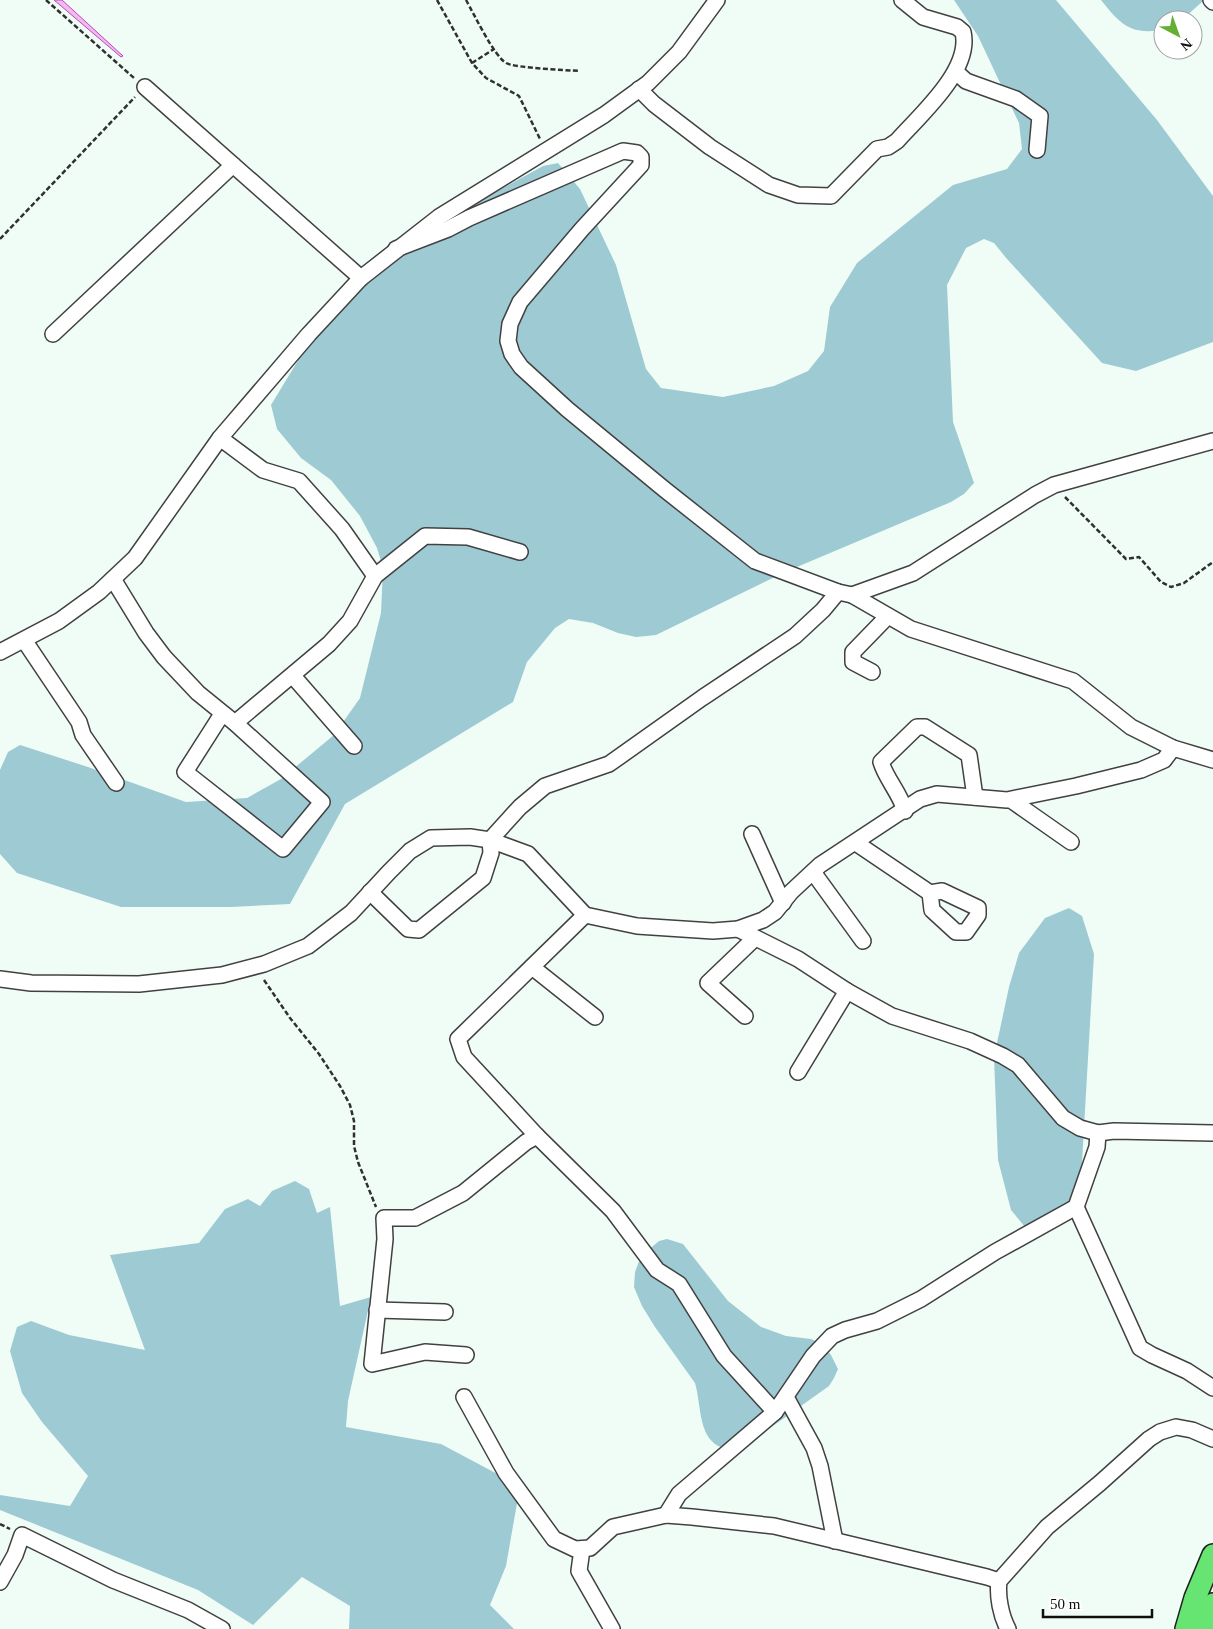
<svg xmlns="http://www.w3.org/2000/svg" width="1213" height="1629" viewBox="0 0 1213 1629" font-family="Georgia,serif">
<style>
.forest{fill:#9ecad3}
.water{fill:#f0b9ef;stroke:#bf48bb}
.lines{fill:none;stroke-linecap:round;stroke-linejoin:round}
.minor-casing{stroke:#414141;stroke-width:18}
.highway-casing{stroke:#1f1f1f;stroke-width:24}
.path{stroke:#303030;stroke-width:2.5;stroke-dasharray:5 2.5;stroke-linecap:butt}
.minor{stroke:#fff;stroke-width:15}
.highway{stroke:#66e572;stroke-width:21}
</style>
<rect width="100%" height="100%" fill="#f0fdf6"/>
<g class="forest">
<path d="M954,0H1056L1157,120L1213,196V342L1136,371L1102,363L1007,259L994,243L984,239L966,248L947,285L953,422L974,483L964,494L951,502L785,572L656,635L636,637L618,633L593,623L569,619L555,628L527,662L513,702L345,804L290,904L231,907H121L17,873L0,854V770L8,752L20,745L88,767L186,802L247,798L281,779L334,735L360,698L381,613L383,568L377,548L360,516L331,480L301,458L277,429L271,405L325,316L467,208L543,166L558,163L580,189L616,265L646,369L661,388L723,397L774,386L808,371L824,351L830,307L857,263L953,185L1007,169L1022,149L1019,123L978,36Z"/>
<path d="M1101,0H1204L1182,20H1163V29C1154,32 1139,32 1131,28C1120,24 1108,9 1101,0Z"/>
<path d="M1069,908L1082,916L1094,954L1081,1180L1063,1211L1025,1227L1011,1210L998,1160L994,1057L1009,987L1019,953L1045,918Z"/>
<path d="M295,1181L309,1189L317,1213L330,1207L340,1306L371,1297L348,1401L346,1427L441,1444L520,1486L506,1566L490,1605L514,1629H349L350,1606L302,1577L253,1625L198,1590L0,1510V1495L70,1506L88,1476L42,1422L22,1393L10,1351L17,1327L31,1321L69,1335L145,1350L110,1255L199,1243L225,1209L248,1199L260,1206L272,1191Z"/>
<path d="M667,1239L683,1244L728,1301L761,1327L786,1336L811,1339L822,1344L831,1355L838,1369L834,1378L829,1386L739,1450C696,1451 703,1411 695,1383L655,1327L642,1306L634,1287L635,1272L641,1256L659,1241Z"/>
</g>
<path class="water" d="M54,0H62L123,56L121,57Z"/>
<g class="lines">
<defs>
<g id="minor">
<path d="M1211,0L1213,2"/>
<path d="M956,72L966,81L1016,99L1040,116L1037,150"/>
<path d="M145,87L361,278"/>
<path d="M639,89L654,104L710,147L769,185L798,195L831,196L877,149L888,147L897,141C920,115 972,70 963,32L957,27L923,17L902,0"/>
<path d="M396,249L448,229L469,218L623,151L637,153L641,157V165L582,229L520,302L510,324L508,341L512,354L521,367L567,409L664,489L755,561L838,592L852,595L911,629L1073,681L1131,727L1173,748L1213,760"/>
<path d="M53,334L233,165"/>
<path d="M220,438L263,470L299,481L342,529L375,576"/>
<path d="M113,579L146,633L164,657L198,693L235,723L322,802L283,849L185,772L222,714"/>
<path d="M852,595L913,573L1035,495L1054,485L1213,441"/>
<path d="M24,640L79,722L83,735L116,783"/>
<path d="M0,652L59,621L99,592L135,558L220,438L309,334L361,278L439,217L604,115L648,83L679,52L717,0"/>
<path d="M872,672L853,662V652L888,616"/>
<path d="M293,676L354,746"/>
<path d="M235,723L329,644L350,621L375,576L425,536L468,537L520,552"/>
<path d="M1011,800L1071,842"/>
<path d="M905,811C900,793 886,779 881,762L917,727H925L969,755L975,797"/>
<path d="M752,834L783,903"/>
<path d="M856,843L930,893L942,891L978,908V915L966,932H956L932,910L930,893"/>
<path d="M813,872L863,941"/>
<path d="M370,892L408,929L419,930L483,878L491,853L490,840L520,807L545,786L609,764L702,698L795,636L823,610L838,592"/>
<path d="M585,915L458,1039L464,1057L537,1136L613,1211L657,1270L679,1284L724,1356L775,1412"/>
<path d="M738,929L798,959L847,991L892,1016L970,1041L1003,1056L1018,1065L1063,1118L1080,1128L1098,1133L1114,1131L1213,1133"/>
<path d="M532,967L595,1017"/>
<path d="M0,979L31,983L139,984L222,975L264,964L308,946L351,913L389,872L410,851L431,838L470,837L490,840L528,854L585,915L637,926L713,931L738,929L763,920L775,912L791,892L820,865L920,799L937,794L1007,800L1076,786L1141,770L1164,760L1173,748"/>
<path d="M745,1016L708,983L755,938"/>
<path d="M798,1072L847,991"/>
<path d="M1076,1207L1140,1348L1152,1355L1187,1371L1213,1388"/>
<path d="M377,1310L445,1312"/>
<path d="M466,1355L425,1352L372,1364L385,1239L384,1218H415L463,1193L526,1142L537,1136"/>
<path d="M464,1397L506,1473L554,1539L575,1549L590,1548L613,1527L666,1515L692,1517L774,1526L987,1577L999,1581"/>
<path d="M786,1397L814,1448L820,1466L835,1541"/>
<path d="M666,1515L679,1494L775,1412L813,1356L832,1336L845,1330L877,1321L921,1299L995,1252L1076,1207L1097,1147L1098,1133"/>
<path d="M582,1549L579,1571L612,1629"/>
<path d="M0,1582L15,1555L22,1535L113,1580L188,1610L222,1629"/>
<path d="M1008,1629C1001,1616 997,1596 999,1581L1047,1527L1100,1483L1149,1439L1160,1432L1176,1427L1192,1430L1213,1439"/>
</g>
<g id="highway">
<path d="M1186,1629L1195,1598L1213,1555"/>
<path d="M1205,1629L1213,1604"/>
</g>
</defs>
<use href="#minor" class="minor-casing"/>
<use href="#highway" class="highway-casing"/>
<g class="path">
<path d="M46,0L134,78"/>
<path d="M437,0L472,63L486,78L519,96L540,139"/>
<path d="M466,0C474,14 494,56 506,63C515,68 566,70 580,71"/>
<path d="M472,63L494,49"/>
<path d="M0,239L135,97"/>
<path d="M1065,497L1126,559L1139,557L1161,582L1171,587L1184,583L1213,562"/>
<path d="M264,980L290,1018L319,1054L340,1086L350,1105L354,1121V1146L358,1162L376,1207"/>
<path d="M0,1524L10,1529"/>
</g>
<use href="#minor" class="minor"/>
<use href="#highway" class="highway"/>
</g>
<g transform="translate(1178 35) rotate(139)"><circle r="24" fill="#ffffff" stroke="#9f9f9f"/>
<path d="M0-4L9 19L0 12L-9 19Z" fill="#67af34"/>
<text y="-8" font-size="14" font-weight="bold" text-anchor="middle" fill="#0e0e0e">N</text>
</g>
<path d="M1043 1609v8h109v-8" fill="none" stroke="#0e0e0e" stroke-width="2.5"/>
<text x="1050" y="1609" font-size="15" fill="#0e0e0e" stroke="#ffffff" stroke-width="4" paint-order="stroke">50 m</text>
</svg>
